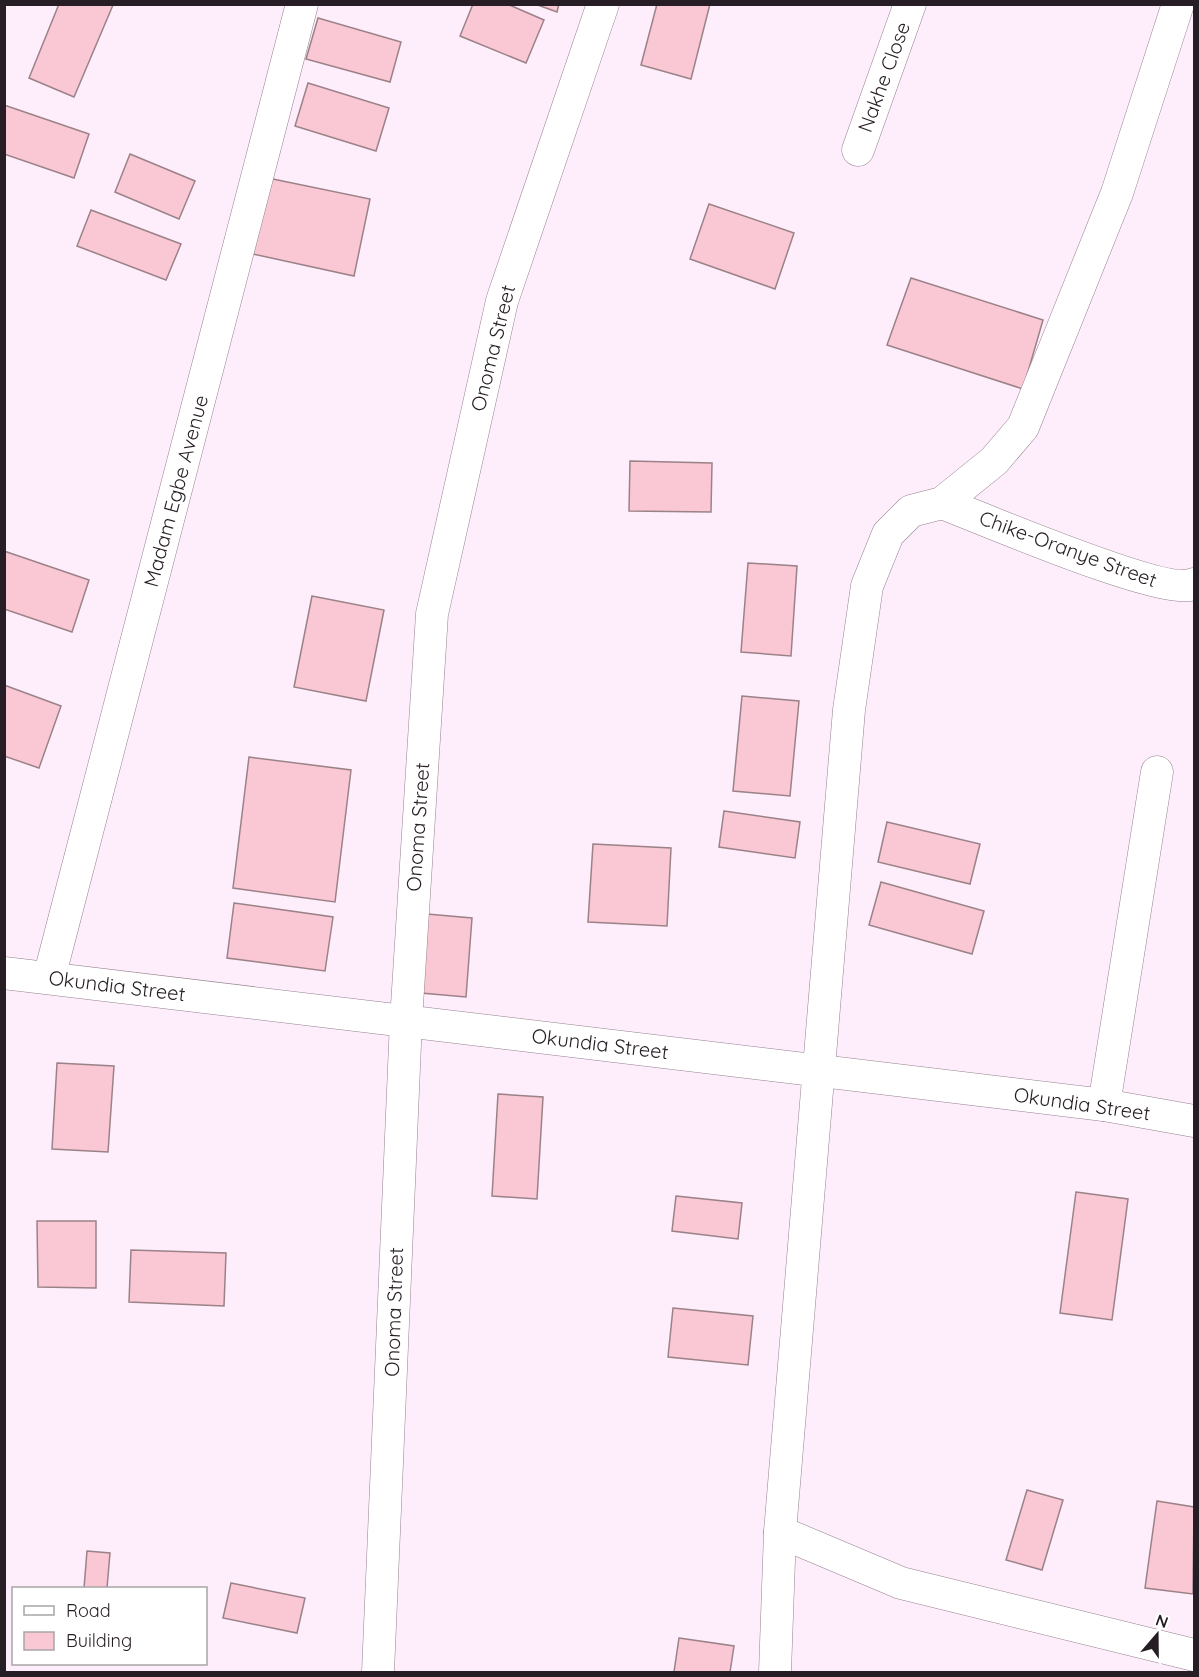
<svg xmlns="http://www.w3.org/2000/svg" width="1199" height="1677" viewBox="0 0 1199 1677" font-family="Quicksand,sans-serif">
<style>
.building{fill:#fac8d4;stroke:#9b8288;stroke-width:1.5}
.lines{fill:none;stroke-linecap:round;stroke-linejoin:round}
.minor-casing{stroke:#958291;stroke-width:33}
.minor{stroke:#fff;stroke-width:32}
.labels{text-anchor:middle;stroke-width:6;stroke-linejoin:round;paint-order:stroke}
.street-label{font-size:20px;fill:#261e24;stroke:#fff}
</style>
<rect width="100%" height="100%" fill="#feedfa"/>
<g class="building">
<path d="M59,4L113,5L74,97L29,78Z"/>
<path d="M473,4H507L544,20L526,63L460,36Z"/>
<path d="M535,4H559L557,12Z"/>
<path d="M657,4H710L691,79L641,65Z"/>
<path d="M318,18L401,42L390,82L306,59Z"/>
<path d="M308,83L389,108L376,151L295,126Z"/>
<path d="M4,105L89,134L74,178L4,154Z"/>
<path d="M130,154L195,181L179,219L115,192Z"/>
<path d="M268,178L370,199L354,276L253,254Z"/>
<path d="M709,204L794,233L775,289L690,259Z"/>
<path d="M91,210L181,244L166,280L77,246Z"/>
<path d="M911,278L1043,320L1023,389L887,345Z"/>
<path d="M630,461L712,463L711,512L629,511Z"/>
<path d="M4,551L89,580L72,632L4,609Z"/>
<path d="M748,563L797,566L791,656L741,652Z"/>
<path d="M312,596L384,610L366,701L294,687Z"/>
<path d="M4,685L61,706L39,768L4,756Z"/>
<path d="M742,696L799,701L790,796L733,791Z"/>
<path d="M249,757L351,770L335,902L233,888Z"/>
<path d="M724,811L800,822L795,858L719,847Z"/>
<path d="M887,822L980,844L970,884L878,862Z"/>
<path d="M593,844L671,848L667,926L588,922Z"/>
<path d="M881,882L984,911L972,954L869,925Z"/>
<path d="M234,903L333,917L325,971L227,958Z"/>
<path d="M427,914L472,918L466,997L421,993Z"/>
<path d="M57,1063L114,1066L108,1152L52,1149Z"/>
<path d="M498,1094L543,1097L537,1199L492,1196Z"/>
<path d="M1076,1192L1128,1199L1112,1320L1060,1313Z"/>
<path d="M676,1196L742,1203L738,1239L672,1231Z"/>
<path d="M37,1221H96V1288L38,1287Z"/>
<path d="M131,1250L226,1253L224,1306L129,1302Z"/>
<path d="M673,1308L753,1316L748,1365L668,1357Z"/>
<path d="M1027,1490L1063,1500L1042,1570L1006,1560Z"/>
<path d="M1157,1501L1194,1507L1193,1594L1145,1588Z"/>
<path d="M87,1551L110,1553L107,1588H84Z"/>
<path d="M231,1583L305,1598L297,1633L223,1618Z"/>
<path d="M679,1638L734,1646L730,1672H674Z"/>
</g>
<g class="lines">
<defs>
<g id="minor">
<path d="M858,150L910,4"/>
<path d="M942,503C982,518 1164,597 1194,584"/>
<path d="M4,973L1104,1105L1194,1121"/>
<path d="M49,978L302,4"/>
<path d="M1104,1105L1157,772"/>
<path d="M780,1532L901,1583L1194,1655"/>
<path d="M378,1672L406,1021L432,614L502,301L603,4"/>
<path d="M775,1672L780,1532L849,710L867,586L888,534L911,511L942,503L994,461L1023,427L1117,193L1178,4"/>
</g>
</defs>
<use href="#minor" class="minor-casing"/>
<use href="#minor" class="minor"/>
</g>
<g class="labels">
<g class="street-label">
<text transform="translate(884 77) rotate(-70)" y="7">Nakhe Close</text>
<text transform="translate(493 348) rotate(-76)" y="7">Onoma Street</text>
<text transform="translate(176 491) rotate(-75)" y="7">Madam Egbe Avenue</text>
<text transform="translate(1068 549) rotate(20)" y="7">Chike-Oranye Street</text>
<text transform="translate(418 827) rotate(-86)" y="7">Onoma Street</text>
<text transform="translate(117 986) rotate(7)" y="7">Okundia Street</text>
<text transform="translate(600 1044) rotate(7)" y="7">Okundia Street</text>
<text transform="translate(1082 1104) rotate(8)" y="7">Okundia Street</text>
<text transform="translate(394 1312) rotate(-88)" y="7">Onoma Street</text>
</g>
</g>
<rect width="1199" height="1677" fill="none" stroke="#261e24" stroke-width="12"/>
<rect x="12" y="1587" width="195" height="78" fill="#ffffff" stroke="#a8a5a7" stroke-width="1.5"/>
<rect x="24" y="1606" width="30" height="9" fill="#ffffff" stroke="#a8a5a7" stroke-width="1.5"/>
<text x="66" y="1617" font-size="18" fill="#261e24">Road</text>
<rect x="24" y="1632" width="30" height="18" fill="#fac8d4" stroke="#a8a5a7" stroke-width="1.5"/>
<text x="66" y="1647" font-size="18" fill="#261e24">Building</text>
<g transform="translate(1157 1635) rotate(20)" stroke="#ffffff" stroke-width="4.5" paint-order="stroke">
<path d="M0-4.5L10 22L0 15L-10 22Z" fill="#261e24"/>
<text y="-9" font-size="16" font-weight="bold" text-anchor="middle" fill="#261e24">N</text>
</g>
</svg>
